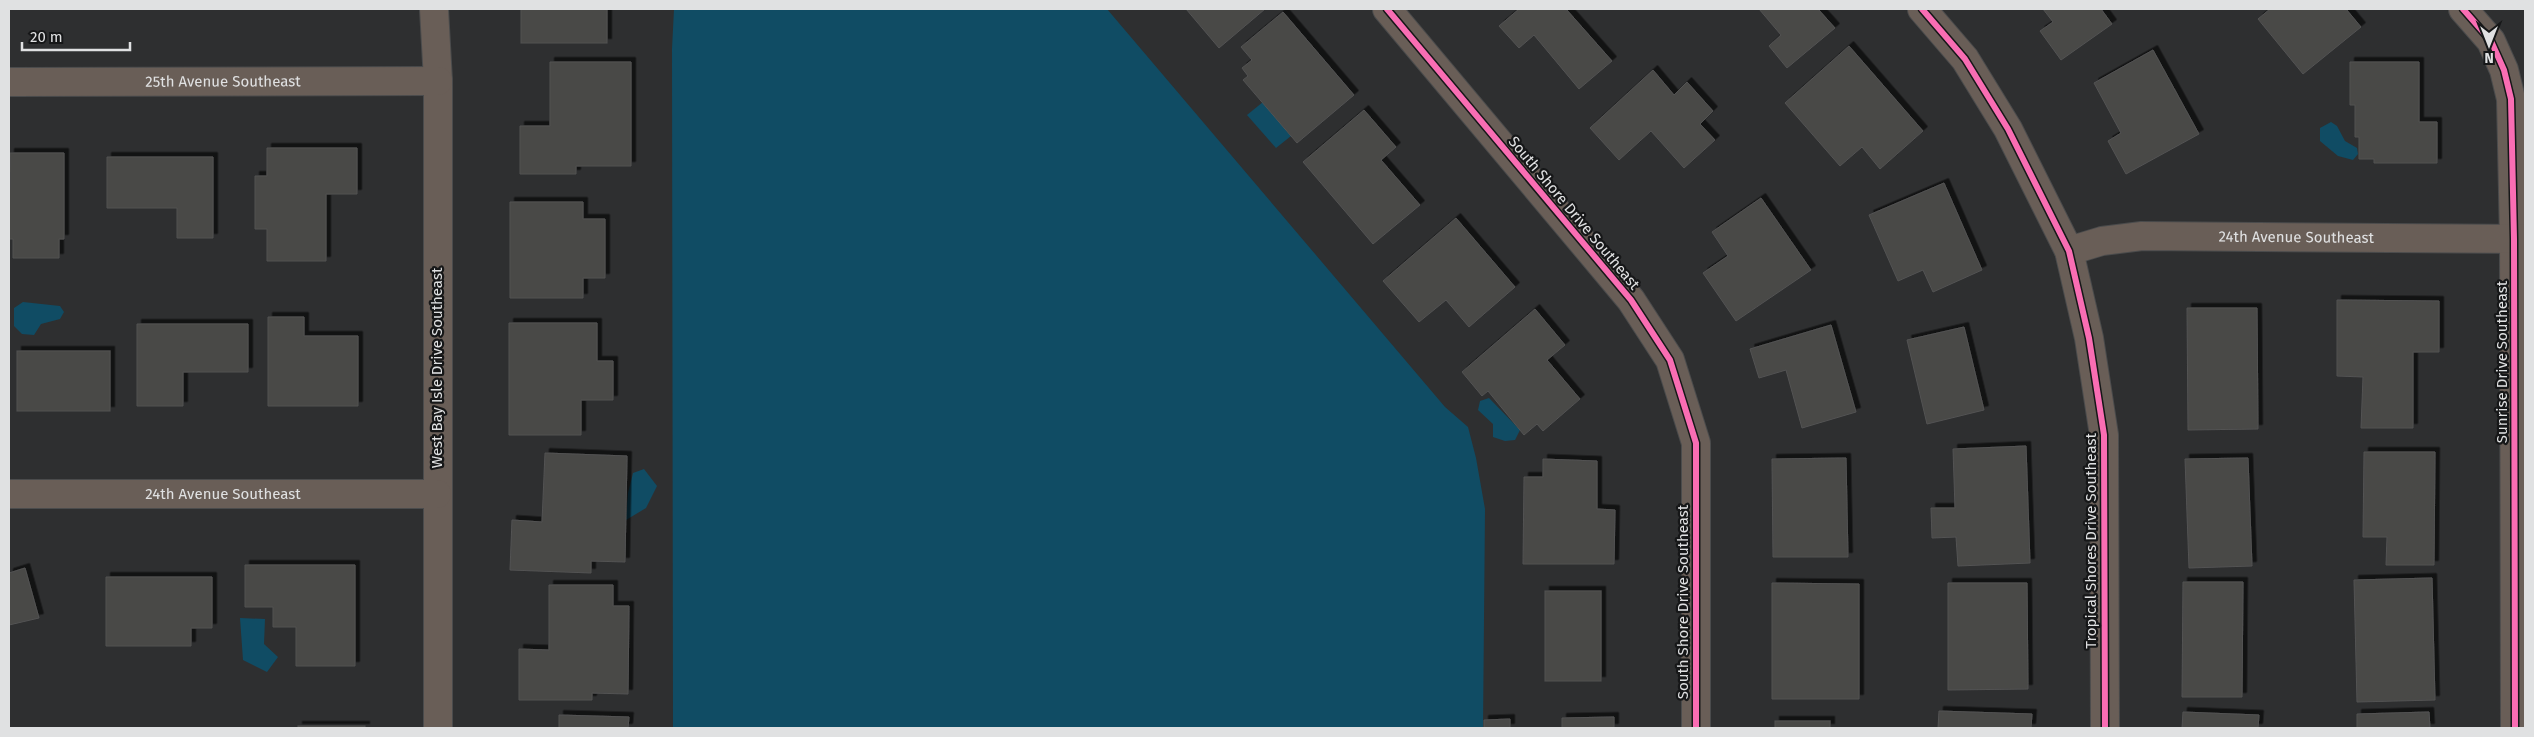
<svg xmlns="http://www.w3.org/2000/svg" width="2534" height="737" viewBox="0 0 2534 737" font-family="'Fira Sans',sans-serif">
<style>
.water{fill:#104c64}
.building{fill:#484847;stroke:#535353;filter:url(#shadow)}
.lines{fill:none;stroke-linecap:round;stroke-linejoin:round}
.street-casing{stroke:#4a4b4c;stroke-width:30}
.street{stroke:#695e57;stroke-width:28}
.cycleway-casing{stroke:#161718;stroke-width:9}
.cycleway{stroke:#f96db3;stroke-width:6}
.labels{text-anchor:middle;stroke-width:4.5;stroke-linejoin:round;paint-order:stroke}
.street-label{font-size:15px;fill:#e0e1e2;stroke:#161718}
</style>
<defs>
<filter id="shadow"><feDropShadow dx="4.5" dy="-4.5" stdDeviation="0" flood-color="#0009"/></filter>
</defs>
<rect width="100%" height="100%" fill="#2e2f30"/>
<g class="water">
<path d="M674,9H1107L1445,407L1468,427L1476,458L1485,509L1483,728H673L672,49Z"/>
<path d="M1263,102L1291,136L1276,148L1247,115Z"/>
<path d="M2331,122L2337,126L2345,141L2357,148L2358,154L2353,160L2338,156L2320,141V128Z"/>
<path d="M23,302L60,306L64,312L60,319L41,324L34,335L22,334L14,326V308Z"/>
<path d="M1489,398L1520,430L1515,440L1505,441L1493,437V424L1478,410L1480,401Z"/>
<path d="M644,469L657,486L646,508L626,520L628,493L633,473Z"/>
<path d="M240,618L265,619L264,644L278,657L267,672L243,660Z"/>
</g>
<g class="building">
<rect x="521" y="9" width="86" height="34"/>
<path d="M1186,9H1265L1219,48Z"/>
<path d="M1519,9H1566L1612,61L1579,89L1534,35L1519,48L1499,26Z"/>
<path d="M1759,9H1818L1835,28L1787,68L1769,46L1781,35Z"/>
<path d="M2043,9H2101L2112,24L2061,60L2040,31L2053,22Z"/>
<path d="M2270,9H2346L2361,27L2303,74L2258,19Z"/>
<path d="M1283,12L1354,95L1297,143L1243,80L1248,76L1242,68L1252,60L1241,47Z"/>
<path d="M1849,46L1923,131L1880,169L1862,147L1840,166L1785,103Z"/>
<path d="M2153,50L2199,134L2126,174L2108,141L2121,133L2094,83Z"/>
<path d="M550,62H631V166H576V174H520V126H550Z"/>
<path d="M2350,62H2419V122H2437V163H2374V159H2359V137H2355V105H2350Z"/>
<path d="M1653,70L1674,95L1687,82L1713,111L1700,124L1715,140L1684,168L1651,131L1619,160L1590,128Z"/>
<path d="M1364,110L1396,147L1381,160L1420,205L1373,244L1303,162Z"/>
<path d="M267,148H357V194H326V261H267V229H255V176H267Z"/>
<path d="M10,153H64V239H59V258H13V239H9Z"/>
<path d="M107,157H213V238H177V208H107Z"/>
<path d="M1944,183L1982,270L1933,292L1923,270L1898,281L1869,215Z"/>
<path d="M1761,198L1811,270L1736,321L1703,273L1728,256L1712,232Z"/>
<path d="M510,202H583V219H605V278H583V298H510Z"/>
<path d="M1456,218L1515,287L1469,327L1446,300L1419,322L1383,281Z"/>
<path d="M2337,300L2439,301V352H2413V428H2361L2363,377L2337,376Z"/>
<path d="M2187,308H2257L2258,429L2188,430Z"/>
<path d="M1535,309L1565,345L1547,360L1580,399L1543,431L1537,424L1524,435L1488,391L1482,396L1462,372Z"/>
<path d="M268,317H304V336H358V406H268Z"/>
<path d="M509,323H597V361H613V400H581V435H509Z"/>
<path d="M137,324H248V372H183V406H137Z"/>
<path d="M1831,325L1856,412L1802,428L1786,370L1759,378L1750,349Z"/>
<path d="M1964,327L1984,410L1927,424L1907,340Z"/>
<rect x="17" y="351" width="93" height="60"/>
<path d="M2026,446L2030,563L1958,566L1956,537L1932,538L1931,508H1955L1953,449Z"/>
<path d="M2364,452H2435L2434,565H2386L2387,537H2363Z"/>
<path d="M545,453L627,456L625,562L591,561V573L510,570L512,520L542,522Z"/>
<path d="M1846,458L1848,557H1773L1772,459Z"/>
<path d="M2248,458L2252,566L2189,568L2185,459Z"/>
<path d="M1543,459L1597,461V509L1615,510L1614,564H1523L1524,477H1543Z"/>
<path d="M245,565H355V666H296V627H273V607H245Z"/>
<path d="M25,568L39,618L9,625V573Z"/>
<path d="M106,577H212V628H191V646H106Z"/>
<path d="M2432,578L2435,700L2357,702L2354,580Z"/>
<path d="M2183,582H2243L2242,697H2182Z"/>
<path d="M1772,583L1859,584V699H1772Z"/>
<path d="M1948,583H2027L2028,689L1948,690Z"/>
<path d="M549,585H613V606H629L628,694L592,693V700H519V649L549,650Z"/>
<rect x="1545" y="591" width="56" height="90"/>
<path d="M1939,711L2032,714L2031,728H1938Z"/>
<path d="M2183,712L2259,715L2258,728H2182Z"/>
<path d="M2429,712L2430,728H2357V714Z"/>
<path d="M559,715L629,717L628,728H559Z"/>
<path d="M1614,717V728H1562V718Z"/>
<path d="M1510,719V728H1484V720Z"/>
<rect x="1775" y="721" width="55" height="7"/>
<rect x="298" y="726" width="67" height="2"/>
</g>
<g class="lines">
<defs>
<g id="street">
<path d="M434,9L438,81V728"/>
<path d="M1387,9L1631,300L1670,360L1696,443V728"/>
<path d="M1922,9L1965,59L2008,129L2069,251L2089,338L2104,435L2105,728"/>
<path d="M2463,9L2491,41L2504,70L2511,99L2514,239L2515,728"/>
<path id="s1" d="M9,82L438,81"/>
<path id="s2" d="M2069,251L2102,241L2142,236L2525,239"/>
<path id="s3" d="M9,494H437"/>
</g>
</defs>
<use href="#street" class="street-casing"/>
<use href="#street" class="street"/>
<defs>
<g id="cycleway">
<path d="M1387,9L1631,300L1670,360L1696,443V728"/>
<path d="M1922,9L1965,59L2008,129L2069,251L2089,338L2104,435L2105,728"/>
<path d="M2463,9L2491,41L2504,70L2511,99L2514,239L2515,728"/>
</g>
</defs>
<use href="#cycleway" class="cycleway-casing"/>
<use href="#cycleway" class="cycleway"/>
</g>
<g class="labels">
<g class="street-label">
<text dy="5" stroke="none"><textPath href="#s1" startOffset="214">25th Avenue Southeast</textPath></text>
<text transform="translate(1574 213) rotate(50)" y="5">South Shore Drive Southeast</text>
<text dy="5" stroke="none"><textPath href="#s2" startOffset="229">24th Avenue Southeast</textPath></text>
<text transform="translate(2502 362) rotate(-90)" y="5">Sunrise Drive Southeast</text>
<text transform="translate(437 368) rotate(-90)" y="5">West Bay Isle Drive Southeast</text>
<text dy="5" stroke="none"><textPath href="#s3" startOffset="214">24th Avenue Southeast</textPath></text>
<text transform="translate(2091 541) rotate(-90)" y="5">Tropical Shores Drive Southeast</text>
<text transform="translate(1683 602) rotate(-90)" y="5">South Shore Drive Southeast</text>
</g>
</g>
<rect width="2534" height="737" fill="none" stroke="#e0e1e2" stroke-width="20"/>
<g transform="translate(2489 45) rotate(180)" stroke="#161718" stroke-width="4" paint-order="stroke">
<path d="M0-4L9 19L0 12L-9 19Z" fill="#e0e1e2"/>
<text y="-8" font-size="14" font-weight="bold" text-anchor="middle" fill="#e0e1e2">N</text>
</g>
<path d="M22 42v8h108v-8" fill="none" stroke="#e0e1e2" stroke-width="2.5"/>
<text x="30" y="42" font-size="15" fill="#e0e1e2" stroke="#161718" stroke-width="4" paint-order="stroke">20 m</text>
</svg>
